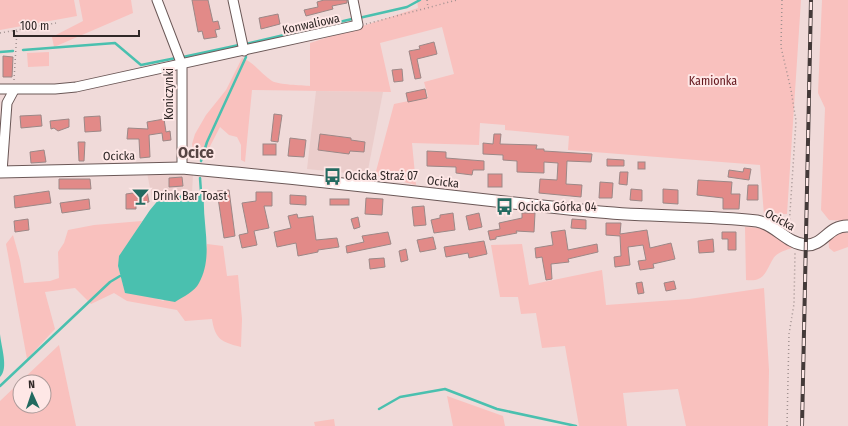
<svg xmlns="http://www.w3.org/2000/svg" width="848" height="426" viewBox="0 0 848 426" font-family="'Fira Sans Condensed',sans-serif">
<style>
.built{fill:#ebcdcb}
.green{fill:#f9c1be}
.water{fill:#4ac0af}
.lines{fill:none;stroke-linecap:round;stroke-linejoin:round}
.stream{stroke:#4ac0af;stroke-width:2.5}
.building{fill:#e28a88;stroke:#9c8887}
.minor-casing{stroke:#6b5857;stroke-width:11}
.tertiary-casing{stroke:#6b5857;stroke-width:13}
.path{stroke:#a19190;stroke-width:1.5;stroke-dasharray:1 3;stroke-linecap:butt}
.minor{stroke:#fff;stroke-width:9}
.tertiary{stroke:#fff;stroke-width:11}
.rail-casing{stroke:#443a39;stroke-width:4}
.rail{stroke:#fee7e6;stroke-width:2.5;stroke-dasharray:8;stroke-linecap:butt}
.labels{text-anchor:middle;stroke-width:4;stroke-linejoin:round;paint-order:stroke}
.street-label{font-size:12px;fill:#302827;stroke:#fee7e6}
.park-label{font-size:12px;fill:#64161c;stroke:#fee7e6}
.poi-label{font-size:12px;fill:#302827;stroke:#fee7e6;text-anchor:start}
.district-label{font-size:16px;font-weight:bold;fill:#564443;stroke:#fee7e6}
</style>
<rect width="100%" height="100%" fill="#f0dad9"/>
<g class="built">
<path d="M316,91L383,92L367,175L307,169Z"/>
<path d="M147,173L193,174L192,194L186,193L175,198L167,195L160,198H152Z"/>
</g>
<g class="green">
<path d="M0,0H74L77,16L0,30Z"/>
<path d="M79,0H131L133,13L54,47L52,37L83,21Z"/>
<path d="M417,0H801L787,214L764,215L760,165L568,150L569,136L505,130V125L480,123L479,145L412,143L416,185L375,175L394,104L428,97L424,82L454,74L442,27L380,43L391,92L252,90L245,162L241,160V145L237,137L229,135L220,127L206,154L195,159L192,144L195,134L206,115L226,90L242,58C254,62 262,75 272,81C279,85 301,85 310,86V43L418,8Z"/>
<path d="M822,0H848V221L829,220L821,210L825,108L818,93Z"/>
<path d="M49,52V66L28,67L27,53Z"/>
<path d="M142,221L118,266L125,292L155,298L163,301L204,268L207,244L223,246L227,276L238,275L242,319L241,347C221,342 215,339 212,319L185,321L177,310L127,301L114,293L91,304L75,288L45,292L55,329L27,359L6,244L13,235L20,260L24,283L50,281L59,278L58,252L64,243L68,230L94,225Z"/>
<path d="M745,227L783,229L791,241L792,248C786,250 776,253 773,259C765,272 765,282 746,280Z"/>
<path d="M828,231L848,233V247L834,252L829,248Z"/>
<path d="M522,244L529,285L602,270L606,305L689,299L764,288L769,370L768,426H686L678,389L623,393L627,426H579L565,346L542,348L536,313L521,314L518,297H500L491,245Z"/>
<path d="M59,345L76,426H0V401L20,382V406H44V382H20Z"/>
<path d="M447,396L503,416L505,426H453Z"/>
<path d="M334,419L335,426H315L314,422Z"/>
</g>
<g class="water">
<path d="M201,192L204,195C202,224 214,256 199,283C195,291 183,297 175,302L125,293L118,266L119,256L150,210L160,198L167,195L175,198L186,193Z"/>
<path d="M0,334C1,346 9,369 0,377Z"/>
</g>
<g class="lines">
<g class="stream">
<path d="M359,18L407,7L420,0"/>
<path d="M246,44L352,19"/>
<path d="M23,50L115,43L141,65L176,58"/>
<path d="M0,52L13,51"/>
<path d="M183,57L239,45"/>
<path d="M201,161L207,142L246,57"/>
<path d="M200,178L201,192"/>
<path d="M0,386L110,282L120,276"/>
<path d="M379,409L400,397L445,389L497,409L576,426"/>
</g>
</g>
<g class="building">
<path d="M192,0H208L213,22L218,21L220,29L215,30L217,37L204,39L202,31L198,32Z"/>
<path d="M324,0H347V3L332,6L333,9L306,16L304,10L318,7L317,2Z"/>
<path d="M278,14L280,24L261,29L259,18Z"/>
<path d="M434,42L437,54L417,59L421,78L415,79L409,51L420,49L419,46Z"/>
<path d="M3,56L13,57L12,77H3Z"/>
<path d="M402,69L403,81L394,82L392,70Z"/>
<path d="M425,89L427,98L408,102L406,93Z"/>
<path d="M274,114L282,115L278,142L271,141Z"/>
<path d="M41,115L42,126L21,128L20,116Z"/>
<path d="M100,116L101,131L85,132L84,117Z"/>
<path d="M69,119V127L58,131L54,128L51,129L50,121Z"/>
<path d="M164,119L166,132L170,131L171,140L163,141L162,133L149,135L150,157L140,158L139,139H127L128,128L148,129L147,122Z"/>
<path d="M320,134L351,138V140L365,142L364,152L350,151L349,154L318,150Z"/>
<path d="M494,134H501L500,144L537,145L536,149H544V151L592,154L591,162L567,161L566,184L582,185L581,197L539,193L540,179L557,180L558,163L544,162V173L517,172V161L503,160V155L483,154V143L493,144Z"/>
<path d="M290,138L306,140L304,157L288,156Z"/>
<path d="M78,142H85L84,161H79Z"/>
<rect x="263" y="144" width="13" height="11"/>
<path d="M44,150L46,162L31,163L30,152Z"/>
<path d="M427,151L446,152V158L484,161V170H473L472,175L456,173V167L427,166Z"/>
<path d="M607,159L624,160V166H607Z"/>
<rect x="638" y="162" width="7" height="7"/>
<path d="M744,168L751,169L749,180L728,177L729,170L743,172Z"/>
<path d="M620,172H628L627,185L619,184Z"/>
<rect x="488" y="174" width="14" height="13"/>
<path d="M182,177L183,186L169,187V178Z"/>
<path d="M59,179H90L91,189H59Z"/>
<path d="M698,180L732,182L731,194H740L739,209H723V198L697,195Z"/>
<path d="M600,182L613,183L612,198H599Z"/>
<path d="M748,185H758V200H747Z"/>
<path d="M631,189L642,190V201L630,200Z"/>
<path d="M663,189L678,190V204L663,203Z"/>
<path d="M229,190L235,236L224,238L217,191Z"/>
<path d="M49,191L51,203L15,208L14,196Z"/>
<path d="M147,191L149,202L136,204V209H126V194Z"/>
<path d="M256,192H272V206H264L269,228L254,231L257,245L242,248L239,235L248,233L242,203L256,201Z"/>
<path d="M290,195L306,196V205L290,204Z"/>
<path d="M366,198L383,199L382,215L365,214Z"/>
<path d="M89,199L90,209L62,213L60,203Z"/>
<rect x="330" y="199" width="19" height="6"/>
<path d="M424,206L426,225L414,226L412,207Z"/>
<path d="M453,213L455,230L434,233L431,220L440,218V215Z"/>
<path d="M479,213L482,227L469,230L466,216Z"/>
<path d="M522,213H535L534,232L516,231L517,233L496,237V239L490,240L488,231L500,229L499,223L522,218Z"/>
<path d="M297,214L298,218L313,216L316,240L337,238L339,247L318,250V252L298,256L296,243L277,247L274,232L291,228L288,216Z"/>
<path d="M358,217L360,227L354,229L351,219Z"/>
<path d="M28,219L29,230L15,232L14,221Z"/>
<path d="M572,219L586,220V229L571,228Z"/>
<path d="M606,223H621L620,234L647,230L650,248L671,243L675,259L653,264L654,268L640,270L638,261L646,260L643,245L628,247L630,265L615,267L614,257L621,256L620,236L606,235Z"/>
<path d="M565,230L568,250L597,244L598,252L568,259L569,262L551,264L552,279L546,280L542,257L536,258L535,248L553,245L551,232Z"/>
<path d="M388,232L391,244L347,253L346,246L364,242L362,236Z"/>
<path d="M722,232H736V250H728V239H722Z"/>
<path d="M433,237L436,249L420,252L417,240Z"/>
<path d="M713,239L714,252L699,253L698,241Z"/>
<path d="M484,241L487,254L469,258L468,253L446,257L444,247Z"/>
<path d="M406,249L408,260L401,262L399,251Z"/>
<path d="M384,258L385,267L370,269L369,259Z"/>
<path d="M674,281L676,289L666,291L664,283Z"/>
<path d="M642,282L644,293L638,294L636,283Z"/>
</g>
<g class="lines">
<defs>
<g id="minor">
<path d="M157,0L182,65V168"/>
<path d="M233,0L244,51"/>
<path d="M0,89H55L76,87L358,25L353,0"/>
<path d="M2,172L7,103L14,90"/>
</g>
<path id="tertiary" d="M0,172L182,168L224,172C350,183 475,200 600,212C652,217 705,215 757,221C775,224 787,244 806,245C823,246 829,225 848,226"/>
</defs>
<use href="#minor" class="minor-casing"/>
<use href="#tertiary" class="tertiary-casing"/>
<g class="path">
<path d="M427,0L428,8"/>
<path d="M782,0L781,47L791,90L796,121L789,228"/>
<path d="M366,24L457,0"/>
<path d="M0,33L56,23"/>
<path d="M14,80L17,30"/>
<path d="M787,426L789,334L794,304L795,253"/>
</g>
<use href="#minor" class="minor"/>
<use href="#tertiary" class="tertiary"/>
<defs>
<path id="rail" d="M802,426L811,0"/>
</defs>
<use href="#rail" class="rail-casing"/>
<use href="#rail" class="rail"/>
</g>
<defs>
<symbol id="bus-bare" viewBox="-9 -9 18 18"><path d="M-5-6H5V4H4V6H2V4H-2V6H-4V4H-5ZM-3.5-4V0h7V-4ZM-3.5 1.2v1.5H-2V1.2ZM2 1.2v1.5H3.5V1.2Z" fill="#226a60" stroke="#fee7e6" stroke-width="2.5" paint-order="stroke"/></symbol>
<symbol id="bar-bare" viewBox="-9 -9 18 18"><path d="M-6-5H6L.8 .8V4.5H3.5V6h-7V4.5H-.8V.8Z" fill="#226a60" stroke="#fee7e6" stroke-width="2.5" paint-order="stroke"/></symbol>
</defs>
<g fill-rule="evenodd">
<use href="#bus-bare" x="320" y="164" width="25" height="25"/>
<use href="#bar-bare" x="128" y="184" width="25" height="25"/>
<use href="#bus-bare" x="492" y="194" width="25" height="25"/>
</g>
<g class="labels">
<g class="street-label">
<text transform="translate(311 24) rotate(-12)" y="4">Konwaliowa</text>
<text transform="translate(169 94) rotate(-90)" y="4">Koniczynki</text>
<text transform="translate(119 156) rotate(-1)" y="4">Ocicka</text>
<text transform="translate(443 182) rotate(6)" y="4">Ocicka</text>
<text transform="translate(780 220) rotate(28)" y="4">Ocicka</text>
</g>
<g class="park-label">
<text x="713" y="85">Kamionka</text>
</g>
<g class="poi-label">
<text x="345" y="180">Ocicka Straż 07</text>
<text x="153" y="200">Drink Bar Toast</text>
<text x="518" y="211">Ocicka Górka 04</text>
</g>
<g class="district-label">
<text x="196" y="158">Ocice</text>
</g>
</g>
<g transform="translate(32 394) rotate(357)"><circle r="19" fill="#fee7e6" stroke="#ac9b9a"/>
<path d="M0-3L7 15L0 10L-7 15Z" fill="#226a60"/>
<text y="-6" font-size="11" font-weight="bold" text-anchor="middle" fill="#302827">N</text>
</g>
<path d="M14 30v6h125v-6" fill="none" stroke="#302827" stroke-width="2"/>
<text x="20" y="30" font-size="12" fill="#302827" stroke="#fee7e6" stroke-width="3" paint-order="stroke">100 m</text>
</svg>
